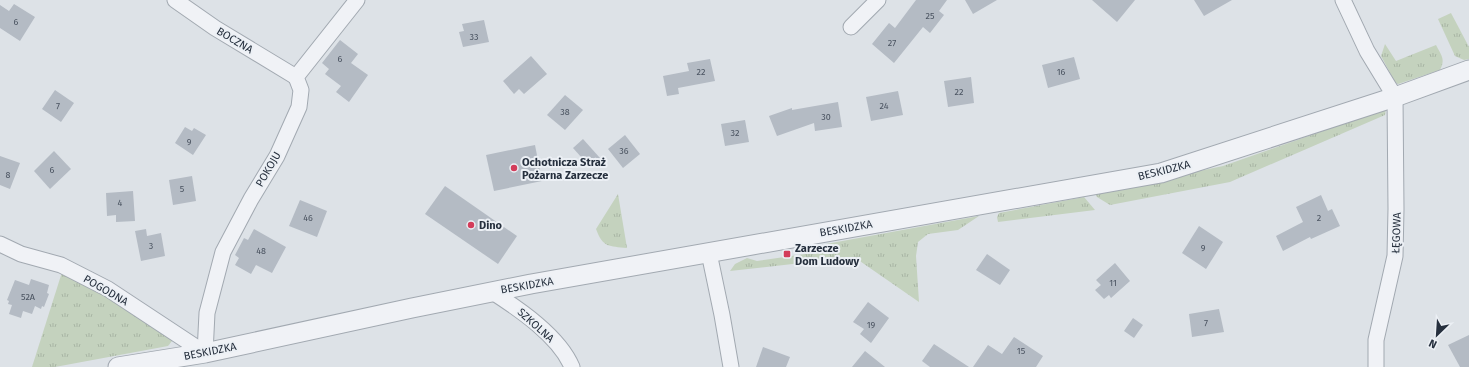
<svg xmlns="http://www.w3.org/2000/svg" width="1469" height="367" viewBox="0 0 1469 367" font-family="'Fira Sans',sans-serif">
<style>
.grass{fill:url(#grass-tufts)}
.building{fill:#b4bbc4}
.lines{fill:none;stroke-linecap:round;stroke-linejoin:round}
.minor-casing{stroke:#a2a9b1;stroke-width:17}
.tertiary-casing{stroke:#a2a9b1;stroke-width:21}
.minor{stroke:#f0f2f6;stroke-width:15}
.tertiary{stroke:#f0f2f6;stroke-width:19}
.poi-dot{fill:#d33c5a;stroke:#ecf0f5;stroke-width:1.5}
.labels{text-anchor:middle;stroke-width:4;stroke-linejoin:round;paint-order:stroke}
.number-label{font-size:9px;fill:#4a5360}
.street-label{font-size:11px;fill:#26303e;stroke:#ecf0f5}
.poi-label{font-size:11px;font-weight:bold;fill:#26303e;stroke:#ecf0f5;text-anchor:start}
</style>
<defs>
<pattern id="grass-tufts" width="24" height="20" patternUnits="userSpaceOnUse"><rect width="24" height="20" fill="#c4d2be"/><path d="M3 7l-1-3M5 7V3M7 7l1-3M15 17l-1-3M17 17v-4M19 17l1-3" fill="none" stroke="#a8b5a4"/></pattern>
</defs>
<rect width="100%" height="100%" fill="#dde2e7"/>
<g class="grass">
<path d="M1451,13L1469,47V59L1464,60L1455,56L1438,19Z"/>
<path d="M1385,44L1396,61L1436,45C1441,55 1446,59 1440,70L1398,84L1395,82L1381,56Z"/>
<path d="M1386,109L1385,115L1230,182L1110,205L1097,197L1095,193L1223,166Z"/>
<path d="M618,194L627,248C609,246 603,248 596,229Z"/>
<path d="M1084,197L1095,210L998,222L997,217L999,213Z"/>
<path d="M979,216L958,230L928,234L918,242L916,256L919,302L854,257L730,271L735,264L747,258L757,261L812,253L826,244Z"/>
<path d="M63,269L170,336L172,341L168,346L55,367H32Z"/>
</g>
<g class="building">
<path d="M916,0H947L939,11L944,15L930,33L923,27L894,63L872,44L889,23L895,28Z"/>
<path d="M965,0H997L973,14Z"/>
<path d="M1092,0H1135L1117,22Z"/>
<path d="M1194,0H1232L1204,16Z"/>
<path d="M14,4L35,17L20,41L0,28V5L9,11Z"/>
<path d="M484,20L489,42L463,47L459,32L464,31L462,24Z"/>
<path d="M340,40L358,54L351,63L368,75L349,102L336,92L341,86L325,74L329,69L322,63Z"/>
<path d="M531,56L547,74L524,94L519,89L514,94L503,81Z"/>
<path d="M1074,57L1080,79L1048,88L1042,65Z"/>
<path d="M710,59L715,81L678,88L679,94L667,96L663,76L689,71L687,63Z"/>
<path d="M971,77L974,103L948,107L944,81Z"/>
<path d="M55,90L74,103L61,122L42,109Z"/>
<path d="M898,91L903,115L871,121L866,97Z"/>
<path d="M565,95L583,110L565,130L547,115Z"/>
<path d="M838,102L842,127L815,131L814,123L777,136L769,116L792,108V110Z"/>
<path d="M745,120L749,142L725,146L721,124Z"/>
<path d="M185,127L192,131L194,128L206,135L193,155L175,143Z"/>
<path d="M625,135L640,154L623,168L608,149Z"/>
<path d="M583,139L600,158L590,167L573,148Z"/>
<path d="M535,145L542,181L494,191L486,155Z"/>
<path d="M54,151L71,169L50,189L34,171Z"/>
<path d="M0,156L20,163L10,189L0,185Z"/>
<path d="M192,176L196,201L173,205L169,180Z"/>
<path d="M445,186L517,236L498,264L425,214Z"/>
<path d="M133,191L135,221L116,222V215L107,216L106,193Z"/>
<path d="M1321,195L1328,211L1332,209L1340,226L1311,239L1310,237L1283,251L1276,236L1303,222L1296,207Z"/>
<path d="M300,200L327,211L317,237L289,226Z"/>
<path d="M1199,226L1223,242L1206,269L1182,253Z"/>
<path d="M146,229L147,236L161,233L165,256L141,261L135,231Z"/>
<path d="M254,229L286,247L272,273L256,265L251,274L235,265L239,258L235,255L244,238L248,240Z"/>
<path d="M987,254L1010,270L1000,285L976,270Z"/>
<path d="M1115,263L1130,281L1111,298L1109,295L1104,299L1095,290L1101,285L1096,280Z"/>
<path d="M31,279L49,285L47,293L49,294L44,307L42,306L41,309L35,306L32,314L23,311L21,318L9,314L12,305L8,304L9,301L7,300L15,280L29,285Z"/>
<path d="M868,302L889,318L871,343L860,334L864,329L853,322Z"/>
<path d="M1219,309L1224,332L1192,337L1189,314Z"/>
<path d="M1133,318L1143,325L1134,338L1124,331Z"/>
<path d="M1469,335V367H1460L1448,345Z"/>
<path d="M1014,337L1043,356L1036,367H973L988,345L1002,354Z"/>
<path d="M934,344L969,367H930L922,361Z"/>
<path d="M763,347L790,357L786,367H756Z"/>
<path d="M865,351L885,367H852Z"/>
</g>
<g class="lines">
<defs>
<g id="minor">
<path d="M175,0L215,28L296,77"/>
<path d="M1343,0L1367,51L1395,97L1396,209L1395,256L1376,340V367"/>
<path d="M851,27L878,0"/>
<path d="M0,244L21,254L61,265L108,289L205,353"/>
<path d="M709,253L722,315L731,367"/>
<path d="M491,291C519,309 559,336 572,367"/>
<path d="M205,353L207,313L223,252L251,199L277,156L299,107L301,90L296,77L357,0"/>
</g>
<path id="tertiary" d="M118,367L205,353L412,308L531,284L1161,173L1395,97L1469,70"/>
</defs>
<use href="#minor" class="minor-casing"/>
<use href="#tertiary" class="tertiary-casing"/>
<use href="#minor" class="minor"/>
<use href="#tertiary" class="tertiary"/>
</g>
<g class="poi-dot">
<circle cx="514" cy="168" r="4"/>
<circle cx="471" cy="225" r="4"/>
<rect x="783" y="250" width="8" height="8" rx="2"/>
</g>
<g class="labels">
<g class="number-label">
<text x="930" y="19">25</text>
<text x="16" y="25">6</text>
<text x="474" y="40">33</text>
<text x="892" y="46">27</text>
<text x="340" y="62">6</text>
<text x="701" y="75">22</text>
<text x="1061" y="75">16</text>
<text x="959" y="95">22</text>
<text x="58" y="109">7</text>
<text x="884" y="109">24</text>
<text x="565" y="115">38</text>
<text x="826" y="120">30</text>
<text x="735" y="136">32</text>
<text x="189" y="145">9</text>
<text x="624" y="154">36</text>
<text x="52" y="173">6</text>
<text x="8" y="178">8</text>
<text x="182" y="192">5</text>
<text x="120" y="206">4</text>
<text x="308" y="221">46</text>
<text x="1319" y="221">2</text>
<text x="151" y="249">3</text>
<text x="1203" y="251">9</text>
<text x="261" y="254">48</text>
<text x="1113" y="286">11</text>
<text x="28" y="300">52A</text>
<text x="1206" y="326">7</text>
<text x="871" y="328">19</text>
<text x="1021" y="354">15</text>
</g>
<g class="street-label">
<text transform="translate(235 40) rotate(31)" y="4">BOCZNA</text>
<text transform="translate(268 169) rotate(-60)" y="4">POKOJU</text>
<text transform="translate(1164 170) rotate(-14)" y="4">BESKIDZKA</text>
<text transform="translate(846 228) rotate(-10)" y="4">BESKIDZKA</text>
<text transform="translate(1396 233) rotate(-88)" y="4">ŁĘGOWA</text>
<text transform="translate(527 285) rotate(-10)" y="4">BESKIDZKA</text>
<text transform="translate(106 290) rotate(30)" y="4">POGODNA</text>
<text transform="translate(536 325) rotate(42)" y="4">SZKOLNA</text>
<text transform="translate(210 351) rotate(-11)" y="4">BESKIDZKA</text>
</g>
<g class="poi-label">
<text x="522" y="166">Ochotnicza Straż<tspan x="522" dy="13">Pożarna Zarzecze</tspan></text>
<text x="479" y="229">Dino</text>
<text x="795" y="252">Zarzecze<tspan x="795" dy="13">Dom Ludowy</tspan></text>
</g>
</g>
<g transform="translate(1437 335) rotate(205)" stroke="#ecf0f5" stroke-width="3" paint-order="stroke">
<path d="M0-3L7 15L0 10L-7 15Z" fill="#26303e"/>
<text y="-6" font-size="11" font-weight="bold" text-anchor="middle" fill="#26303e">N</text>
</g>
</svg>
